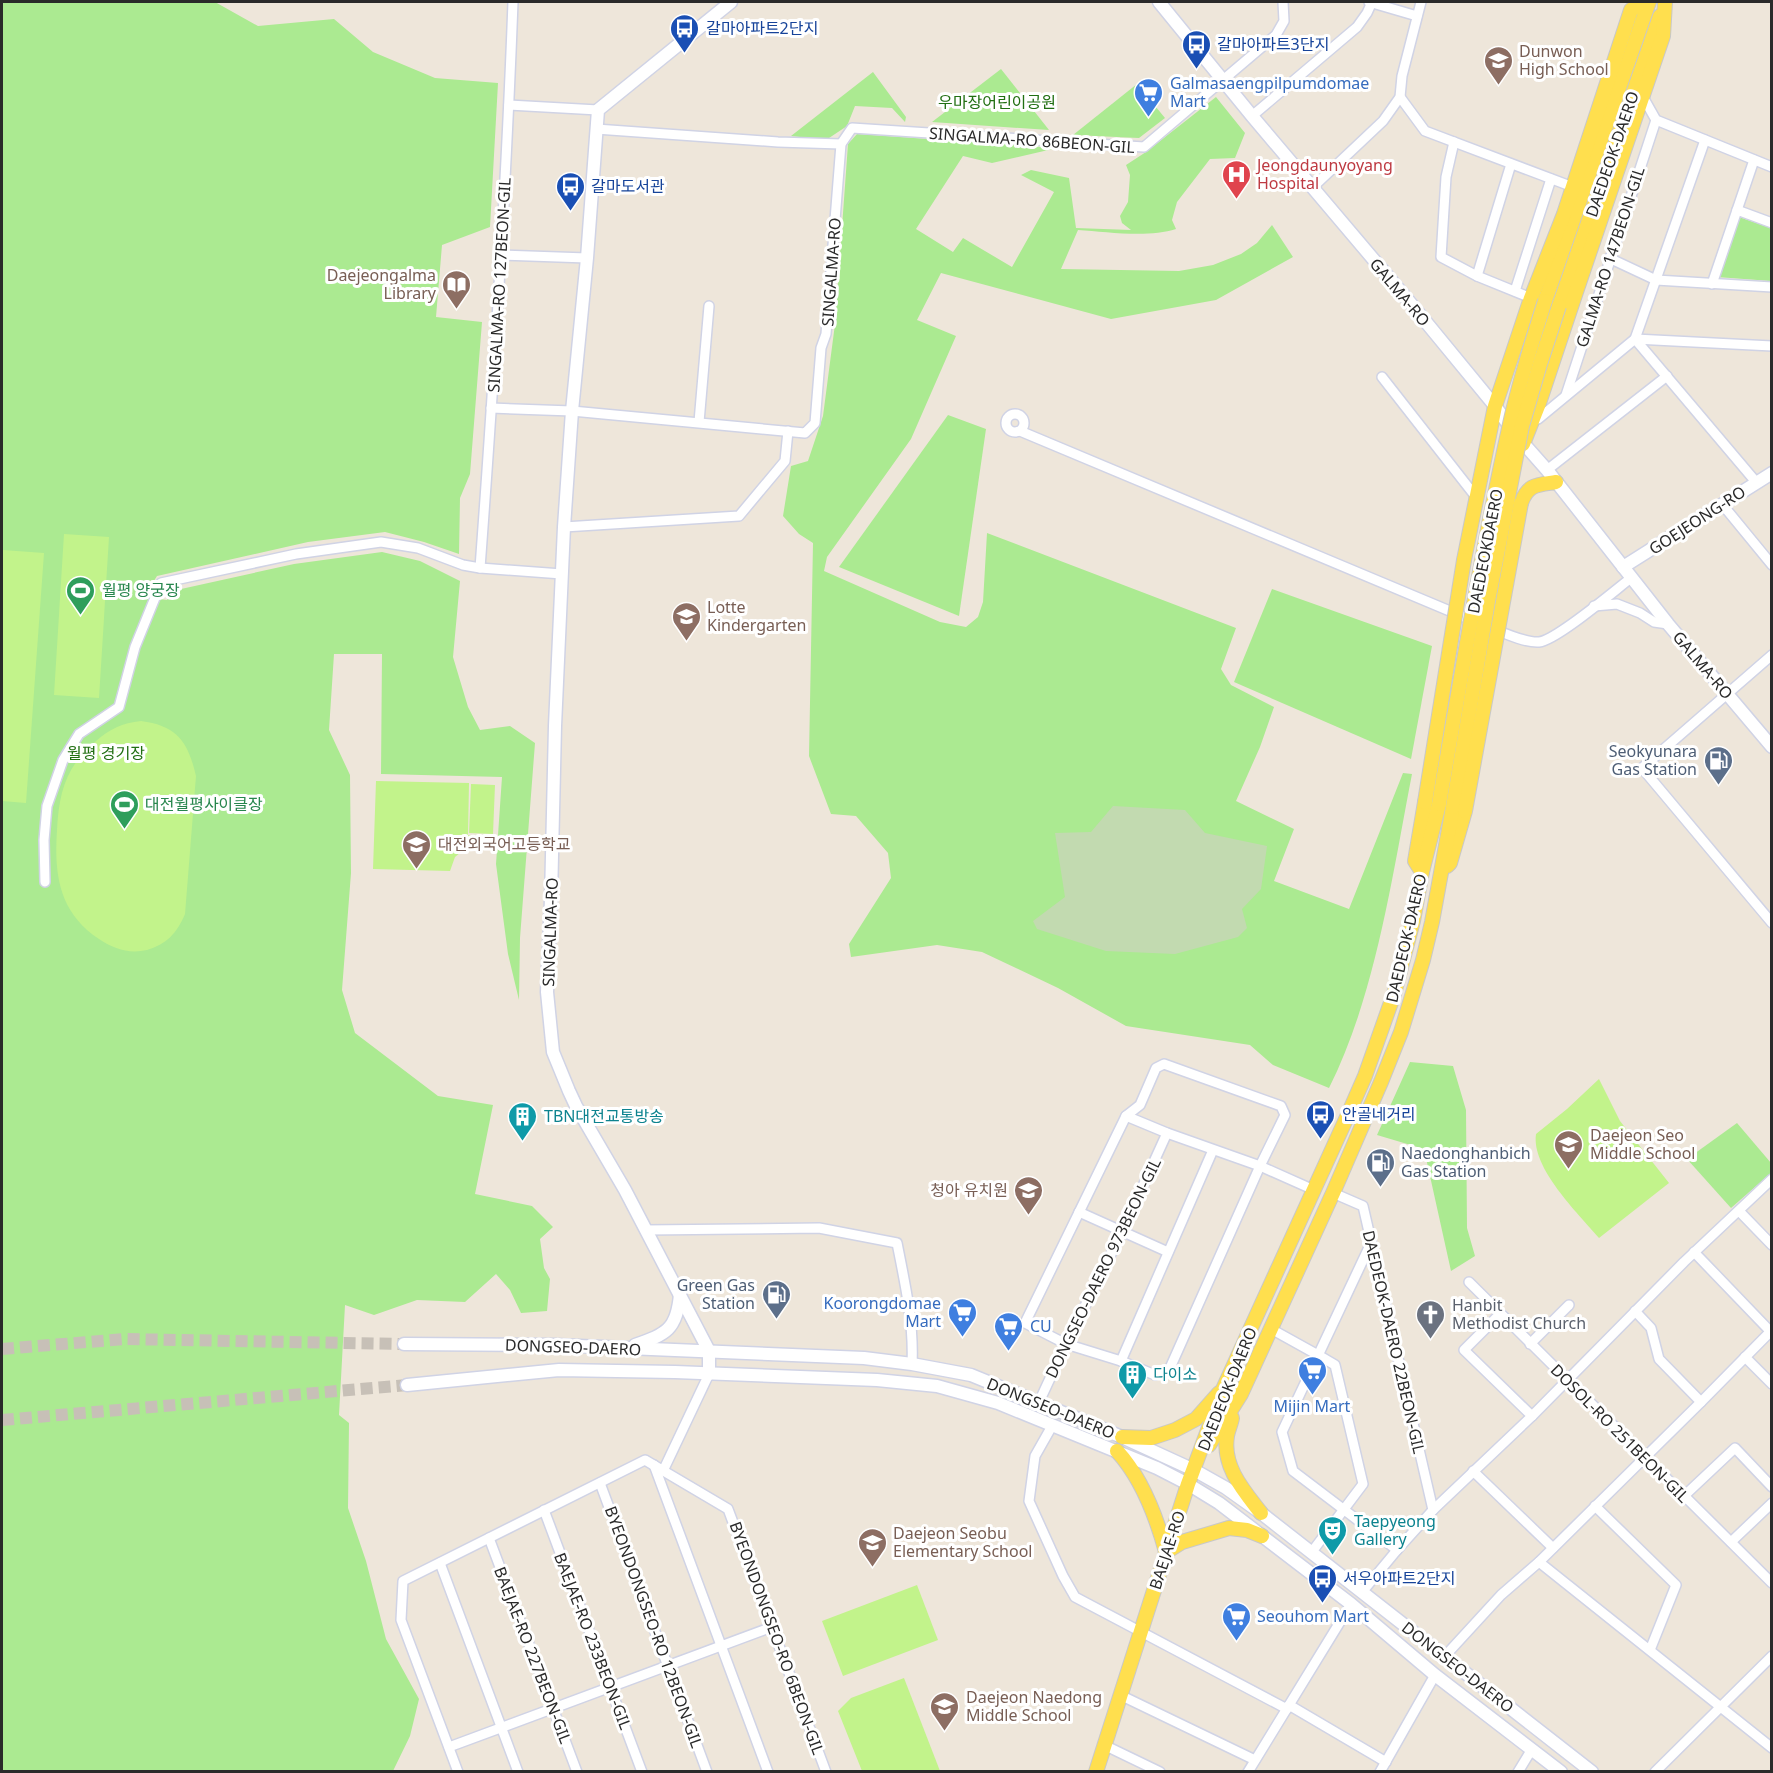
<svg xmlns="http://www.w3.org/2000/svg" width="1773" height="1773" viewBox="0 0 1773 1773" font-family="'Noto Sans','Noto Sans KR',sans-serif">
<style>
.green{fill:#abea91}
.cemetery{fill:#c2dab0}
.pitch{fill:#c2f38b}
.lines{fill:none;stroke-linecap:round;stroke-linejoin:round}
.secondary-tunnel{stroke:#c7c0b7;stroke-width:12;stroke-dasharray:12 6;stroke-linecap:butt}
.street-casing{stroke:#d0d3e5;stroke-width:12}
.secondary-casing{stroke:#d0d3e5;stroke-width:15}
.primary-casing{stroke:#c8c8c8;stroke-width:16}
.street{stroke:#fff;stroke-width:9}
.secondary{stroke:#fff;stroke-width:12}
.primary{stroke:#ffdf4e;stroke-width:14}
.primary-bridge-casing{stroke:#c8c8c8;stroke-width:16;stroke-linecap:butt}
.primary-bridge{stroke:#ffdf4e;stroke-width:14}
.labels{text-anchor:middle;stroke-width:6;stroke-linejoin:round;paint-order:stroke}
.transit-label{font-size:16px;fill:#164399;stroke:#fff;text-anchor:start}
.education-label{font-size:16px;fill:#785e54;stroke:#fff;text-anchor:start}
.shop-label{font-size:16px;fill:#366cbe;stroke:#fff;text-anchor:start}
.park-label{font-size:16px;fill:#216f12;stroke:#fff}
.street-label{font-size:16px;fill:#2a2a2a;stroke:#fff}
.health-label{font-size:16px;fill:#be3a42;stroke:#fff;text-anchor:start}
.leisure-label{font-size:16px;fill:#27864d;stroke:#fff;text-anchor:start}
.service-label{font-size:16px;fill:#4e5e75;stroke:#fff;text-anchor:end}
.culture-label{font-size:16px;fill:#0d838f;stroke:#fff;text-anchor:start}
.worship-label{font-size:16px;fill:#5b616d;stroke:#fff;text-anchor:start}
</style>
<rect width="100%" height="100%" fill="#eee6da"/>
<g class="green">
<path d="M2,2H215L258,26L334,19L373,52L435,78L498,83L490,227L442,245L436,317L482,322L470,474L460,498L459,554L424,542L385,532L308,542L157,576L144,597L167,600L172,591L294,564L382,552L420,561L460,581L453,657L468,707L480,730L510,726L535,743L520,938L519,1000L508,954L496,864L502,777L381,774L382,654H334L329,730L350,775L351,873L342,990L355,1033L438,1096L493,1105L475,1194L532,1206L553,1227L540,1239L544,1268L550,1279L547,1311L521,1313L510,1290L496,1274L465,1302L417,1300L374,1315L345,1305L339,1415L349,1423L348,1508L366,1561L386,1639L419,1699L410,1736L393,1771L2,1772Z"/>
<path d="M1001,69L1049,130L932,122Z"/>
<path d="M873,72L906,117L905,122L892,108L855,106L847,126L826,140L791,136Z"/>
<path d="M1137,84L1165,118L1139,138L1073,135Z"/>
<path d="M1216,97L1245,133L1235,158L1210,159L1177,202L1172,220L1176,229C1149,238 1107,232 1078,230L1061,269L1179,271L1213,265L1241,254L1257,243L1272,225L1293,257L1216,300L1111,319L941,273L917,320L956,336L911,439L827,557L824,571L940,622L966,627L978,617L983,602L987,533L1236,628L1221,669L1231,685L1274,707L1260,747L1236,801L1294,829L1274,881L1349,909L1403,773L1412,774C1392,877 1376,994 1329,1088L1273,1065L1250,1045L1126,1026L1058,988L982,952L937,945L851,957L849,944L891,878L888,853L856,816L831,814L809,756L813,543L799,534L783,516L791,466L808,461L823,416L835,324L848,144L857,134L1057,148L992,163L963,156L916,229L953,252L963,238L1012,267L1054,192L1021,175L1031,170L1069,178L1076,228L1131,230L1122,223L1120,216L1128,202L1130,175L1126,165L1146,152Z"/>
<path d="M1739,217L1771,228V281L1717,277Z"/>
<path d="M948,415L986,429L959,616L839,567Z"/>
<path d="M1272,589L1432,646L1411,759L1234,682Z"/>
<path d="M1410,1062L1453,1066L1466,1110L1467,1228L1475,1256L1451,1271L1424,1149L1377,1135Z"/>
<path d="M1737,1123L1771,1163V1173L1731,1208L1687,1159Z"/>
</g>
<path class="cemetery" d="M1113,806L1185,810L1205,833L1267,846L1261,889L1242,909L1247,928L1238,937L1175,954L1106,951L1037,929L1033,921L1065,897L1055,833L1091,832Z"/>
<g class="pitch">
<path d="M64,534L109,537L99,698L54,695Z"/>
<path d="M3,550L44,553L26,803L2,801V577Z"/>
<path d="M141,721C178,726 188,742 196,776L185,914C177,933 167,944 147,950C129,954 114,949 99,939C59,912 54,875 57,830C59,792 66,766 96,741C110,729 122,723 141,721Z"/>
<path d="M376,781L469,783L468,835L481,836L455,857L450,871L373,869Z"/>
<path d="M471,784L495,785L493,834L469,833Z"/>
<path d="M1599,1079L1620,1121L1669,1183L1599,1238C1578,1213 1531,1168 1536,1134L1567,1109Z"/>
<path d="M917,1585L938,1640L843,1676L822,1621Z"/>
<path d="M904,1678L940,1771H862L838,1711L851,1698Z"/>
</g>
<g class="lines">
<g class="secondary-tunnel">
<path d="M2,1349L124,1339L404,1344"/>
<path d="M2,1420L407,1385"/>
</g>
<defs>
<g id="street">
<path d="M1369,2L1417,16"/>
<path d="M1400,97L1425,131L1573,187"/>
<path d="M1643,97L1656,120L1772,167"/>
<path d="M509,105L598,110"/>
<path d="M1252,116L1357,27L1367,13L1372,2"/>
<path d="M596,129L778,142L841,144"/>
<path d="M1705,140L1635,339L1756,482"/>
<path d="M1454,142L1446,177L1441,257L1477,276L1531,298"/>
<path d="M1312,188L1383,121L1400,97L1402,76L1421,2"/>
<path d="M1737,210L1772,223"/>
<path d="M501,255L587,258"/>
<path d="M1609,258L1656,280L1772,287"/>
<path d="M1477,276L1511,164"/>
<path d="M1712,284L1754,160"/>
<path d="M1515,291L1551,179"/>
<path d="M1382,377L1476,497"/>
<path d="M1566,395L1656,120"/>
<path d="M491,408L572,411L805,433L815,423L821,348L826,334L841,144L852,128L1144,147L1276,35L1284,21L1283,2"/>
<circle cx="1015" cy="423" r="9"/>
<path d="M1538,419L1635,339L1772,346"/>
<path d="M699,422L709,306"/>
<path d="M1020,431L1476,622"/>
<path d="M1547,470L1667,376"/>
<path d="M1722,504L1772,565"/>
<path d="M564,527L739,516L785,461L788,431"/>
<path d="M480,568C494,379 506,191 513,2"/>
<path d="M1594,606L1617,604L1640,613L1654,622L1668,624"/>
<path d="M1494,629C1506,634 1526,643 1539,642C1557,640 1614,591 1631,578"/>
<path d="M1772,655L1642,768L1772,923"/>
<path d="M45,882L44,840L47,806L63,760L79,734L119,707L135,647L161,583L296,554L381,542L418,548L463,565L480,568L562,574"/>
<path d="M1164,1064L1281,1106L1285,1115L1260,1166L1170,1368L1155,1375L1121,1361L1066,1344L1025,1323L1126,1116L1140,1105L1156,1068Z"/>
<path d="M1126,1116L1167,1133L1260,1166L1314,1190"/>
<path d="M1333,1193L1363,1206L1433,1510"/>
<path d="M1739,1211L1772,1245"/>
<path d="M1079,1212L1168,1252"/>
<path d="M646,1230L819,1228L897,1243C905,1283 914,1324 912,1364"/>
<path d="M1371,1243L1282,1432L1293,1471L1397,1550"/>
<path d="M1694,1252L1770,1331"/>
<path d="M1469,1282L1772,1583"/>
<path d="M1635,1311L1651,1328L1659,1359L1701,1402"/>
<path d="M1500,1314L1464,1350L1532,1416"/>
<path d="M1271,1329L1318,1355L1335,1365L1363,1484L1311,1553"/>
<path d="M1530,1344L1569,1305"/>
<path d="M1745,1357L1772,1384"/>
<path d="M1121,1361L1213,1150"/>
<path d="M1039,1402L1066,1344L1122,1232L1167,1133"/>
<path d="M1052,1426L1035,1456L1029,1501L1063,1576L1075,1597L1287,1709"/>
<path d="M654,1465L768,1772"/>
<path d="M663,1471L709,1374"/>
<path d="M1473,1471L1553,1548"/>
<path d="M600,1483L707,1772"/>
<path d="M1684,1496L1735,1448L1772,1487"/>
<path d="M1595,1506L1676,1585L1650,1650"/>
<path d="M544,1510L642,1772"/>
<path d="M489,1538L577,1772"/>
<path d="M1731,1542L1772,1503"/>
<path d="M1539,1562L1772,1748"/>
<path d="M440,1563L518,1772"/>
<path d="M1363,1591L1397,1550L1433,1510L1532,1416L1684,1262L1772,1179"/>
<path d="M1445,1656L1501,1595L1539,1562L1701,1402L1772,1330"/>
<path d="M1120,1695L1255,1760"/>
<path d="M1289,1705L1386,1762"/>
<path d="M1104,1745L1160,1772"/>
<path d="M449,1747L772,1627"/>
<path d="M458,1772L401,1620L403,1581L645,1460L728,1509L826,1772"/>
<path d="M1248,1772L1351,1604"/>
<path d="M1380,1772L1435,1675"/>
<path d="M1518,1772L1532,1749"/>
<path d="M1655,1772L1772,1656"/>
</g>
<g id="secondary">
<path d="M1159,2L1252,116L1407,299L1495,406L1516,435L1547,470L1668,624L1772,747"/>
<path d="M1623,567L1772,473"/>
<path d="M404,1344L556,1345L864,1358L912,1364L971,1375L1122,1437L1194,1470L1226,1488L1261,1513L1592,1772"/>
<path d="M635,1345C666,1334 677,1330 680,1294"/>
<path d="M709,1374V1351L625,1190L576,1106L569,1091L553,1052L547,992L551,899L555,726L564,527L572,411L587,258L598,110L731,2"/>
<path d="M407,1385L559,1370L675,1372L877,1380L937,1386L998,1403L1157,1468L1188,1484L1219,1503L1351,1604L1435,1675L1561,1772"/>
</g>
<g id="primary">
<path d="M1545,301L1649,2"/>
<path d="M1559,306L1660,16"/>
<path d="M1523,444L1538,406L1576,292L1663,36L1665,2"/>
<path d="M1521,503C1528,484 1537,485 1556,482"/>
<path d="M1464,560L1495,406L1531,298L1564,214L1631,10L1642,2"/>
<path d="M1447,866L1450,863L1465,811"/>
<path d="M1422,872L1415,861L1425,802"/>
<path d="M1232,1418C1231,1424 1228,1430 1227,1436C1222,1467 1244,1491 1261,1513"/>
<path d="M1122,1437L1151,1438L1175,1430L1196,1419L1219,1393"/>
<path d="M1209,1445L1241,1394L1333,1193L1381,1082L1401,1032L1423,960L1432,922L1453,807"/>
<path d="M1117,1451C1141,1477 1157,1519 1166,1552"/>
<path d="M1166,1552L1182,1542L1229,1528L1247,1530L1262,1536"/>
<path d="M1096,1772L1188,1484L1224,1387L1347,1117L1365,1076L1394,994L1413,921L1422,872L1439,804"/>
</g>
</defs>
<use href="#street" class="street-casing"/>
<use href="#secondary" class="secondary-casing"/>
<use href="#primary" class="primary-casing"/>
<use href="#street" class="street"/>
<use href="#secondary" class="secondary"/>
<use href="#primary" class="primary"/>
<defs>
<g id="primary-bridge">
<path d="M1425,802L1464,560"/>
<path d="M1439,804C1461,677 1482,549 1510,424C1519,382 1532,342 1545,301"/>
<path d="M1453,807L1488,601L1522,426L1540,364L1559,306"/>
<path d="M1465,811L1521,503"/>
</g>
</defs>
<use href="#primary-bridge" class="primary-bridge-casing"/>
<use href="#primary-bridge" class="primary-bridge"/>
</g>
<defs>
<symbol id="bus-pin" viewBox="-11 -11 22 30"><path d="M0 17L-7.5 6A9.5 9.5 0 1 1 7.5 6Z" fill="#1a4fb4" stroke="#fff"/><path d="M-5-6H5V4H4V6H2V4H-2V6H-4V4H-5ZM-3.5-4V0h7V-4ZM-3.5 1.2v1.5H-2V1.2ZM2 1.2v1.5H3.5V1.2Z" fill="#fff"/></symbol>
<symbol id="school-pin" viewBox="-11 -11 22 30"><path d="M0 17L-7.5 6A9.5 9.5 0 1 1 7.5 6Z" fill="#8d6e63" stroke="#fff"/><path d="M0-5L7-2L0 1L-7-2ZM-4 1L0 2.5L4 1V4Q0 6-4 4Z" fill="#fff"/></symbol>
<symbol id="supermarket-pin" viewBox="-11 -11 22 30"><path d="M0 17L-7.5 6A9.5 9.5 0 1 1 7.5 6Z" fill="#3f7fe0" stroke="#fff"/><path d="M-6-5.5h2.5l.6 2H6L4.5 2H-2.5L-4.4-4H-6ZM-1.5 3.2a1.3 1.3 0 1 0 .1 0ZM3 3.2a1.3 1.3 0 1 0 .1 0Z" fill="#fff"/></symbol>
<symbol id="hospital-pin" viewBox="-11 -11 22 30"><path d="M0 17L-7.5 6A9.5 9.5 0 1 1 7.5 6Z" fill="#e0444e" stroke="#fff"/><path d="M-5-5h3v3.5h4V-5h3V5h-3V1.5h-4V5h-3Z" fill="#fff"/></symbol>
<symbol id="library-pin" viewBox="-11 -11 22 30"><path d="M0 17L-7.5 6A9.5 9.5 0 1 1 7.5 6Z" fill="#8d6e63" stroke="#fff"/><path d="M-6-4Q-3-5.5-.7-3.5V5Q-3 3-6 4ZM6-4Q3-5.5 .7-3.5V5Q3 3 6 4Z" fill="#fff"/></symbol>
<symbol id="stadium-pin" viewBox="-11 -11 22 30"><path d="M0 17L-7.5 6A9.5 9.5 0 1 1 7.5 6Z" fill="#2e9e5b" stroke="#fff"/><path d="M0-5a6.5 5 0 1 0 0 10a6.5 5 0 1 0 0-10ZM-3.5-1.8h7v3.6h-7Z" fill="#fff"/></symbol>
<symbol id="fuel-pin" viewBox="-11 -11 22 30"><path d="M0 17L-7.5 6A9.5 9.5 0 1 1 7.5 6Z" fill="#5c6f8a" stroke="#fff"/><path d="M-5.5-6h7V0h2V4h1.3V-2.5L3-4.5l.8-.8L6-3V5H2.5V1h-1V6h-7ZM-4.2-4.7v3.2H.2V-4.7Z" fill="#fff"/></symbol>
<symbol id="building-pin" viewBox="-11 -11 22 30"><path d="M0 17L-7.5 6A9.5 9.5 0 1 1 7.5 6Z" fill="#0f9aa8" stroke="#fff"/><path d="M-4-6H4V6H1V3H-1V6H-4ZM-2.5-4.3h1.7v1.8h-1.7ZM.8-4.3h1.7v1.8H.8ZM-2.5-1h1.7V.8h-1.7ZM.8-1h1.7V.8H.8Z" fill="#fff"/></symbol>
<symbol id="church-pin" viewBox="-11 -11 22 30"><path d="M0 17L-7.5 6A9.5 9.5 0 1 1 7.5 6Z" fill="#6b7280" stroke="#fff"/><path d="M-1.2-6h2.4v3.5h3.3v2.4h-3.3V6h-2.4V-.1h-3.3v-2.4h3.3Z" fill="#fff"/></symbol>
<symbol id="theatre-pin" viewBox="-11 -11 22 30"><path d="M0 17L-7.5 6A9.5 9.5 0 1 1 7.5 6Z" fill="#0f9aa8" stroke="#fff"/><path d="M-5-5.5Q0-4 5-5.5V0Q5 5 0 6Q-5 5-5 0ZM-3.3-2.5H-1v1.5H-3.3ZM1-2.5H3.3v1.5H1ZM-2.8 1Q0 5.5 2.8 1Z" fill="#fff"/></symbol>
</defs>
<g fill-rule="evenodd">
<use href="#bus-pin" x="668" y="12" width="33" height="45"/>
<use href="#bus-pin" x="1180" y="28" width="33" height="45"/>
<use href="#school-pin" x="1482" y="44" width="33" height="45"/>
<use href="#supermarket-pin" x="1132" y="76" width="33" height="45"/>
<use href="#hospital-pin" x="1220" y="158" width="33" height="45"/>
<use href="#bus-pin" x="554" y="170" width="33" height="45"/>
<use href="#library-pin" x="440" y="268" width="33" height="45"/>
<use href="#stadium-pin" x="64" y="574" width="33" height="45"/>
<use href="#school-pin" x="670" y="600" width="33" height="45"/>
<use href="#fuel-pin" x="1702" y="744" width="33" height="45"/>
<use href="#stadium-pin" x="108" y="788" width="33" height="45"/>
<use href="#school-pin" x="400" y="828" width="33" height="45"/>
<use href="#bus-pin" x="1304" y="1098" width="33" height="45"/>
<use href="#building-pin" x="506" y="1100" width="33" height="45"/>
<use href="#school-pin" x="1552" y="1128" width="33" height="45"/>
<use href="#fuel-pin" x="1364" y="1146" width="33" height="45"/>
<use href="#school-pin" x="1012" y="1174" width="33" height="45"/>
<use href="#fuel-pin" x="760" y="1278" width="33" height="45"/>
<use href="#supermarket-pin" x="946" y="1296" width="33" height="45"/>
<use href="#church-pin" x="1414" y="1298" width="33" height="45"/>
<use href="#supermarket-pin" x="992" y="1310" width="33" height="45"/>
<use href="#supermarket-pin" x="1296" y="1354" width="33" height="45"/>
<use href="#building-pin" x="1116" y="1358" width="33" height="45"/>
<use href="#theatre-pin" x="1316" y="1514" width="33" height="45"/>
<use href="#school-pin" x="856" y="1526" width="33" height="45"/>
<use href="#bus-pin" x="1306" y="1562" width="33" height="45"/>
<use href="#supermarket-pin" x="1220" y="1600" width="33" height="45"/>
<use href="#school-pin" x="928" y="1690" width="33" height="45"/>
</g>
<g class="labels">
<g class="transit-label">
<text x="706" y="34">갈마아파트2단지</text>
<text x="1217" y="50">갈마아파트3단지</text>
<text x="591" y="192">갈마도서관</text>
<text x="1342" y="1120">안골네거리</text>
<text x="1343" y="1584">서우아파트2단지</text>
</g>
<g class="education-label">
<text x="1519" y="57">Dunwon<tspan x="1519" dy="18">High School</tspan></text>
<text x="436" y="281" text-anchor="end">Daejeongalma<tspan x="436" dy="18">Library</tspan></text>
<text x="707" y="613">Lotte<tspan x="707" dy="18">Kindergarten</tspan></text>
<text x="438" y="850">대전외국어고등학교</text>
<text x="1590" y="1141">Daejeon Seo<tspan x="1590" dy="18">Middle School</tspan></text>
<text x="1008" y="1196" text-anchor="end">청아 유치원</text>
<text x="893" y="1539">Daejeon Seobu<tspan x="893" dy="18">Elementary School</tspan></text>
<text x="966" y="1703">Daejeon Naedong<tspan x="966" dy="18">Middle School</tspan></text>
</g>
<g class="shop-label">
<text x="1170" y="89">Galmasaengpilpumdomae<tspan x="1170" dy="18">Mart</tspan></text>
<text x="941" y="1309" text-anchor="end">Koorongdomae<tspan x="941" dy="18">Mart</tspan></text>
<text x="1030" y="1332">CU</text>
<text x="1312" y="1412" text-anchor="middle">Mijin Mart</text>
<text x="1257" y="1622">Seouhom Mart</text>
</g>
<g class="park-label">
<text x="997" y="108">우마장어린이공원</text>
<text x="106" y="759">월평 경기장</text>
</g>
<g class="street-label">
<text transform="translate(1032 140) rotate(4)" y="6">SINGALMA-RO 86BEON-GIL</text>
<text transform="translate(1612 154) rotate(-71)" y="6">DAEDEOK-DAERO</text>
<text transform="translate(1610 257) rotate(-72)" y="6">GALMA-RO 147BEON-GIL</text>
<text transform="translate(831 272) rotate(-86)" y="6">SINGALMA-RO</text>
<text transform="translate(499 285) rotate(-87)" y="6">SINGALMA-RO 127BEON-GIL</text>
<text transform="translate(1400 292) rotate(50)" y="6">GALMA-RO</text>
<text transform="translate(1697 520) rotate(-33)" y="6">GOEJEONG-RO</text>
<text transform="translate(1485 551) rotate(-79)" y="6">DAEDEOKDAERO</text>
<text transform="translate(1703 665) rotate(50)" y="6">GALMA-RO</text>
<text transform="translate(550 932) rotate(-88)" y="6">SINGALMA-RO</text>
<text transform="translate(1406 938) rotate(-77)" y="6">DAEDEOK-DAERO</text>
<text transform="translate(1103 1268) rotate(-64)" y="6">DONGSEO-DAERO 973BEON-GIL</text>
<text transform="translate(1394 1342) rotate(77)" y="6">DAEDEOK-DAERO 22BEON-GIL</text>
<text transform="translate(573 1347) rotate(2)" y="6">DONGSEO-DAERO</text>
<text transform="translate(1227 1389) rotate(-68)" y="6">DAEDEOK-DAERO</text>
<text transform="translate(1051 1408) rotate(22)" y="6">DONGSEO-DAERO</text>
<text transform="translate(1620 1433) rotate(45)" y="6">DOSOL-RO 251BEON-GIL</text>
<text transform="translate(1167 1550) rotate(-72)" y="6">BAEJAE-RO</text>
<text transform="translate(654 1627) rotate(70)" y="6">BYEONDONGSEO-RO 12BEON-GIL</text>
<text transform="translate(777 1638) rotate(70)" y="6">BYEONDONGSEO-RO 6BEON-GIL</text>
<text transform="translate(593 1641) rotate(69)" y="6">BAEJAE-RO 233BEON-GIL</text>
<text transform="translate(533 1655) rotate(69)" y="6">BAEJAE-RO 227BEON-GIL</text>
<text transform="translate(1458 1667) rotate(38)" y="6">DONGSEO-DAERO</text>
</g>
<g class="health-label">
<text x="1257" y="171">Jeongdaunyoyang<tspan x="1257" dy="18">Hospital</tspan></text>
</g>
<g class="leisure-label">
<text x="102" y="596">월평 양궁장</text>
<text x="145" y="810">대전월평사이클장</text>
</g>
<g class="service-label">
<text x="1697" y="757">Seokyunara<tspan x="1697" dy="18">Gas Station</tspan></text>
<text x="1401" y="1159" text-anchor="start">Naedonghanbich<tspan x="1401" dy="18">Gas Station</tspan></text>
<text x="755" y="1291">Green Gas<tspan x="755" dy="18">Station</tspan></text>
</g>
<g class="culture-label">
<text x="544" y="1122">TBN대전교통방송</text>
<text x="1153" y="1380">다이소</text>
<text x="1354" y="1527">Taepyeong<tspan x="1354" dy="18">Gallery</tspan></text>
</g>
<g class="worship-label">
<text x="1452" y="1311">Hanbit<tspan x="1452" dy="18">Methodist Church</tspan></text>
</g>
</g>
<rect width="1773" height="1773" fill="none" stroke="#2a2a2a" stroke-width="6"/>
</svg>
